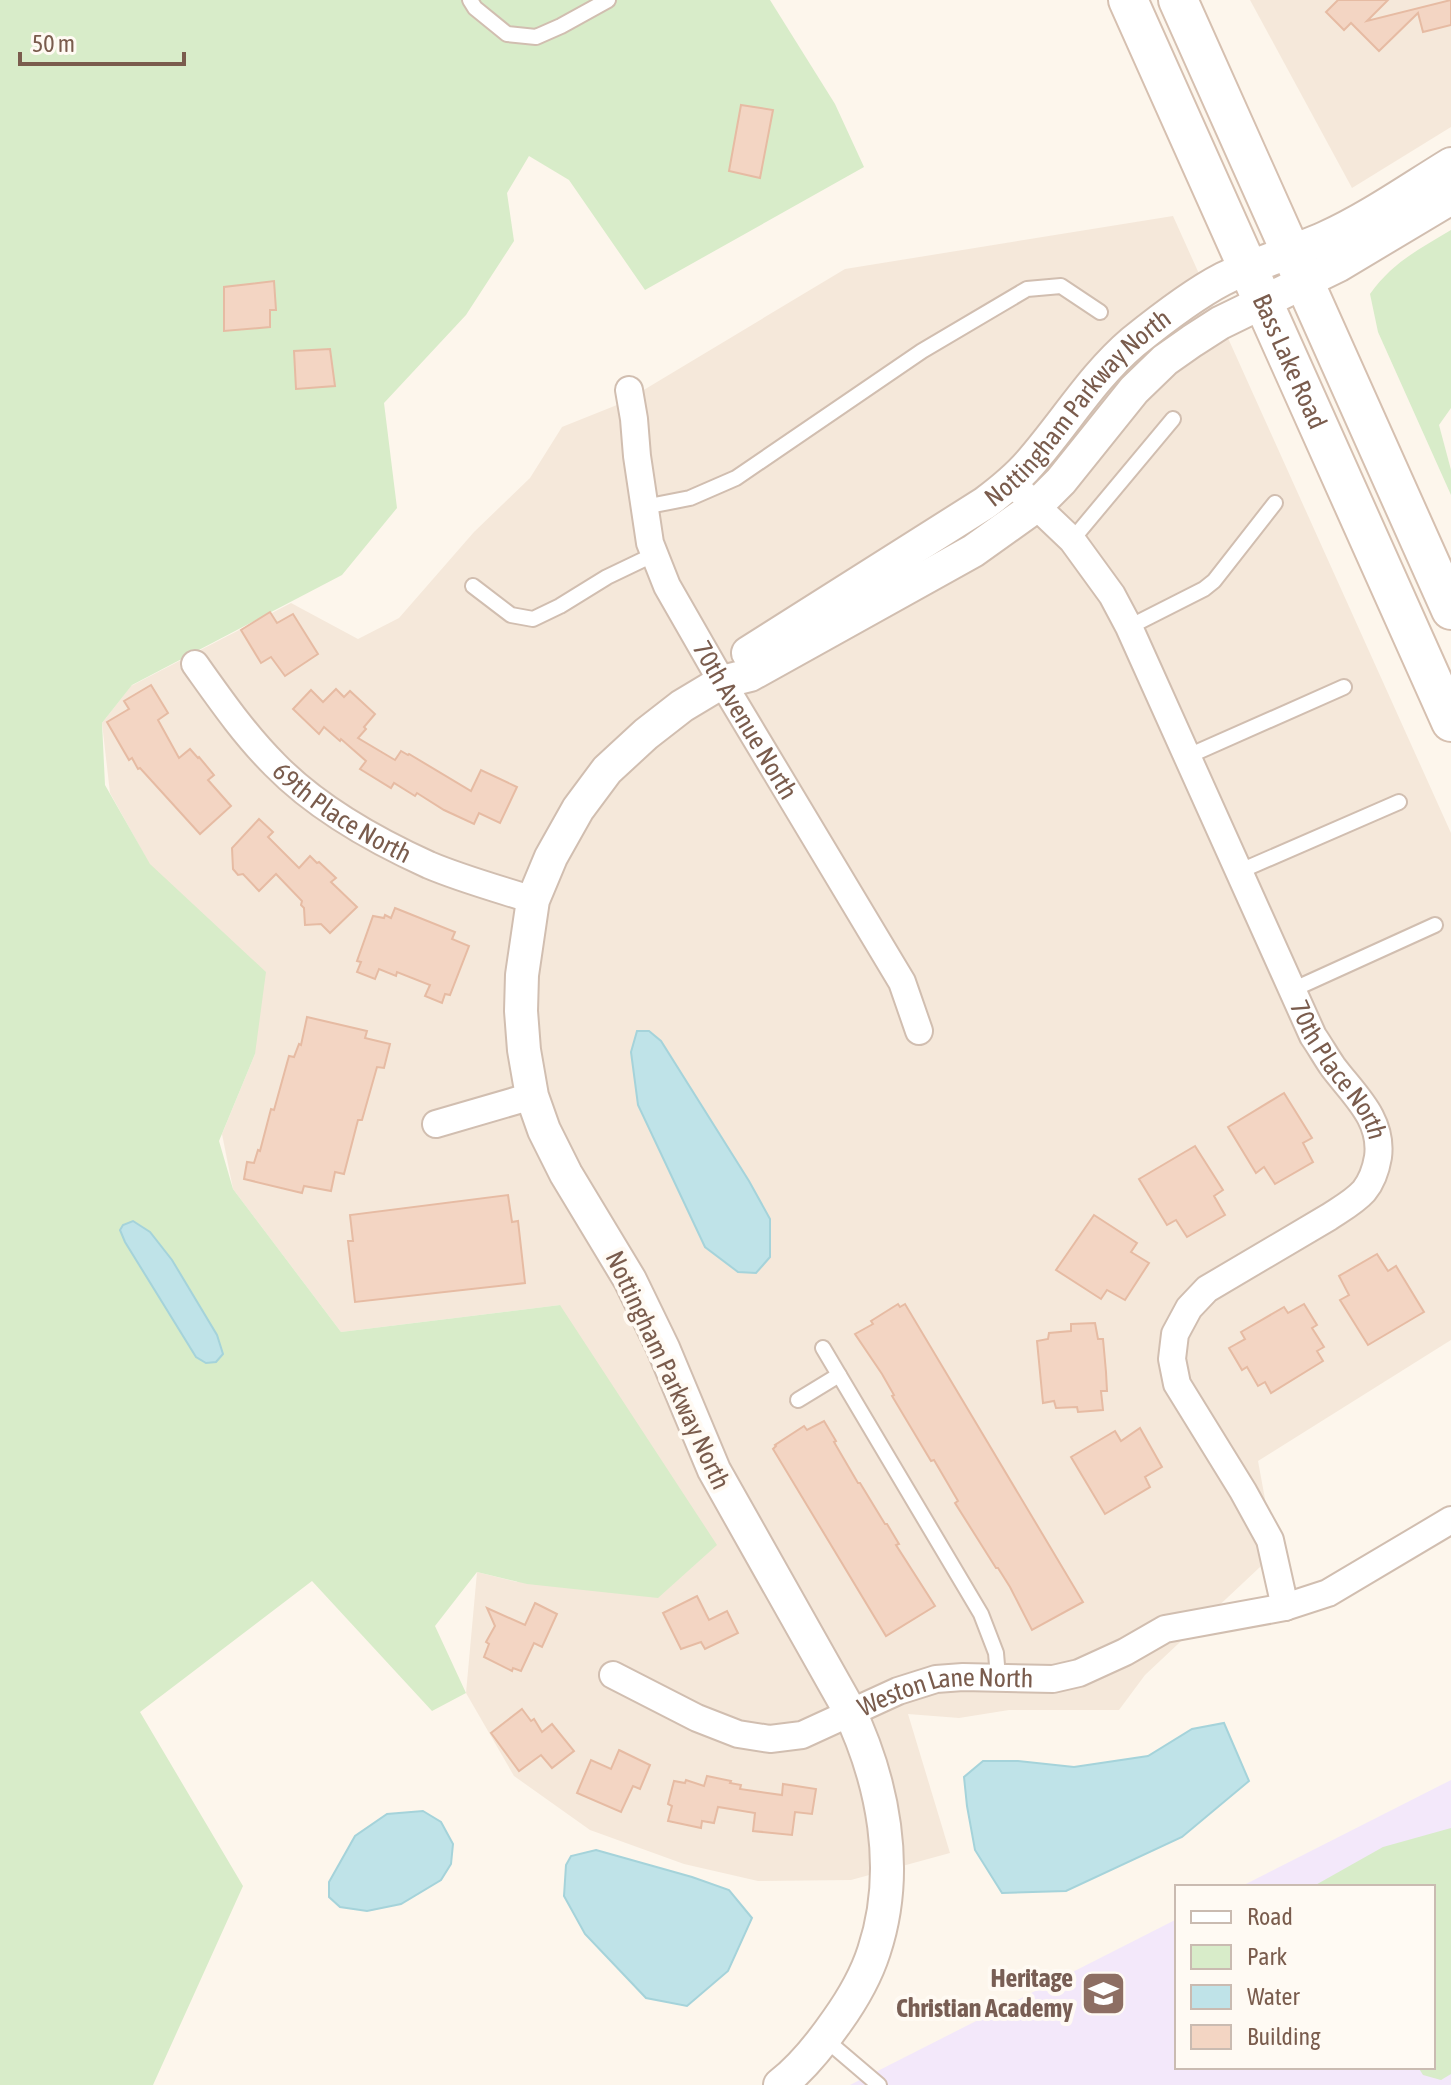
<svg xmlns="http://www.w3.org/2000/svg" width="1451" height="2085" viewBox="0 0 1451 2085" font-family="'Asap Condensed',sans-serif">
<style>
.residential{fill:#f5e8da}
.education{fill:#f3e8fa}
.green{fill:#d8ecc9}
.water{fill:#bfe3e8;stroke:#a5d3da;stroke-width:2}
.building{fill:#f3d5c3;stroke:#e6bba3;stroke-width:2}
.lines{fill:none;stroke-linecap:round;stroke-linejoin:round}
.service-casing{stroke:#d1beb0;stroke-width:18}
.minor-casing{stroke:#d1beb0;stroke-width:30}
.tertiary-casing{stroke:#d1beb0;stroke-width:36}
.secondary-casing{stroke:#d6c0b0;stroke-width:42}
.service{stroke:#fff;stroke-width:14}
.minor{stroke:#fff;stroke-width:26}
.tertiary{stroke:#fff;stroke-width:32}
.secondary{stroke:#fff;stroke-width:38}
.labels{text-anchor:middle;stroke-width:8;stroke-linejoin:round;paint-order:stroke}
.street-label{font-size:26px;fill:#7a5c4d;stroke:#fffaf3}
.education-label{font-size:26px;font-weight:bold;fill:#785e54;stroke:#fffaf3;text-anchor:end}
</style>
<rect width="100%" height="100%" fill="#fdf6ec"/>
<g class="residential">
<path d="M1250,0H1451V127L1352,188Z"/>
<path d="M1173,216L1451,833V1340L1258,1461L1275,1553L1145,1675L1119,1710H1009L959,1718L908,1714L950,1853L851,1880L758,1881L684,1864L590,1830L514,1776L466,1693L477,1572L517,1582L560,1305L341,1332L233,1189L222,1134L255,1054L110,793L102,723L131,686L291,603L358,639L399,618L474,532L530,478L562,427L622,403L845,269Z"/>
</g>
<path class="education" d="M1451,1780V2085H850L1177,1919V2067H1433V1887H1240Z"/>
<g class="green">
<path d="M0,0H770L835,104L864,167L645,290L569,180L529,156L507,193L514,241L466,315L384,403L397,508L342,575L132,685L102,723L105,785L150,864L266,972L255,1054L219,1141L233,1189L341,1332L560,1305L717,1545L658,1598L527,1584L477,1572L435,1626L466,1693L432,1711L312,1581L140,1712L243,1886L153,2085H0Z"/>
<path d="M1451,230V408L1439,425L1451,470V495L1378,332L1370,294C1393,262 1418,250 1451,230Z"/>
<path d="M1451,1828V2074L1441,2080L1423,2075L1418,2067H1433V1887H1312L1383,1847Z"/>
</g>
<g class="water">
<path d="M637,1031H649L661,1041L749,1181L770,1219V1257L756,1273L738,1272L705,1247L638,1105L631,1052Z"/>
<path d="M133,1221L150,1232L172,1260L217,1335L223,1354L216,1362L206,1363L196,1357L125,1242L120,1230L123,1225Z"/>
<path d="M1224,1723L1249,1781L1182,1837L1066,1891L1002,1893L975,1850L967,1806L964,1777L983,1761H1018L1074,1767L1148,1756L1192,1729Z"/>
<path d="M423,1811L441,1822L453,1844L451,1864L441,1880L401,1904L367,1911L340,1907L329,1897V1882L355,1836L387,1814Z"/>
<path d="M596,1850L692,1877L729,1890L752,1918L728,1971L687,2006L646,1998L585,1934L564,1896L566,1865L571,1856Z"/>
</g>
<g class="building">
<path d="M1338,0H1388L1367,21L1451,0V25L1423,32L1418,13L1379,51L1351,23L1344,30L1326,12Z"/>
<path d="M741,105L773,110L760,178L729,171Z"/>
<path d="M274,281L276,310H270V327L224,331V287Z"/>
<path d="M330,349L335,386L296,389L294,351Z"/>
<path d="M270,612L277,623L293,614L318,654L285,676L271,657L261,663L241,630Z"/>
<path d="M151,685L168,713L158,720L179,758L190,749L198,758L199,757L214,775L208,780L231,806L200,834L140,768L138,769L132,758L129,760L107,722L129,709L124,701Z"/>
<path d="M336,689L344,697L350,691L375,714L364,727L366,729L358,738L395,760L401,751L408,755L409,754L471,791L481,770L517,787L500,823L479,813L474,824L444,810L417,793L415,796L394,783L391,788L360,769L366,761L341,739L340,741L324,727L319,734L293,709L311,690L323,702Z"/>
<path d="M259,819L273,832L268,837L299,868L310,856L317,863L319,862L336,878L331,882L357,907L330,933L321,924L305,925L304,908L301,905L302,901L276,874L259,891L243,874L238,875L233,869L232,848Z"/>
<path d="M395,908L455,932L452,939L469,946L450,995L445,994L442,1003L425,996L430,985L397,972L396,976L379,969L375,979L357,972L361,962L357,961L373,916L384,918L385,915L391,918Z"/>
<path d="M307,1017L367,1031L365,1038L390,1044L384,1068L377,1067L362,1120H358L344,1174L335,1172L331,1191L304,1186L302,1193L244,1179L247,1162L254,1163L258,1150L260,1151L271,1109L274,1110L289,1056L294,1057L299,1044L301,1045Z"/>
<path d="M1284,1093L1312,1138L1303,1143L1313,1162L1275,1184L1264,1167L1256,1173L1228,1127Z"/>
<path d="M1195,1146L1223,1190L1214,1196L1225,1215L1187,1237L1176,1220L1167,1225L1139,1179Z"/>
<path d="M508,1195L512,1222L518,1221L525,1283L355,1302L348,1241H353L350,1215Z"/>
<path d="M1094,1215L1137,1243L1131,1252L1149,1263L1125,1300L1107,1290L1101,1299L1056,1270Z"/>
<path d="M1377,1254L1388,1271L1396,1266L1424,1312L1368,1345L1340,1300L1349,1295L1339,1276Z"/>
<path d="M898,1304L900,1307L905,1304L1083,1602L1032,1630L1010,1587L998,1568H996L955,1503L958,1501L934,1460L931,1461L892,1396L894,1395L882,1374L855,1334L873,1324L871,1321Z"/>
<path d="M1304,1304L1317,1325L1312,1328L1324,1347L1317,1351L1323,1361L1271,1393L1265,1382L1258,1386L1247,1367L1242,1370L1229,1348L1245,1339L1241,1332L1284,1307L1288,1313Z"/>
<path d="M1095,1323L1098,1339H1103L1106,1372L1107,1391H1101L1103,1410L1078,1412L1077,1407L1056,1408L1054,1401L1043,1403L1037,1341L1048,1339L1049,1333L1071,1331V1324Z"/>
<path d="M824,1421L836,1441L834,1442L848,1466L858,1483H860L885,1524H887L899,1544L896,1545L935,1606L886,1636L773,1449L776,1446L775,1445L804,1426L807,1430Z"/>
<path d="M1140,1428L1162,1467L1145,1477L1150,1487L1105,1514L1071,1457L1115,1431L1121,1441Z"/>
<path d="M697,1596L709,1620L727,1611L738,1633L705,1649L701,1642L681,1649L663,1613Z"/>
<path d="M535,1603L557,1614L542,1647L534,1643L521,1671L513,1668L512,1671L484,1657L489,1644L486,1642L495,1626L487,1608L525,1625Z"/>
<path d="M522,1709L531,1721L534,1719L542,1732L552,1724L574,1751L552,1768L541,1755L519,1771L491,1733Z"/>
<path d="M619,1750L650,1765L640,1789L633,1786L621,1812L577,1793L591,1760L611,1769Z"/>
<path d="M707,1776L731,1781L730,1783L741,1785L740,1789L782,1795L783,1784L816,1789L812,1814L795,1812L792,1835L753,1831L755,1813L718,1807L714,1823L702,1821L701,1828L668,1821L672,1806L668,1804L674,1781L685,1783L686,1780L704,1786Z"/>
</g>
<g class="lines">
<defs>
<g id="service">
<path d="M470,0L475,8L507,34L536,37L561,26L608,0"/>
<path d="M644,507L690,498L736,478L922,351L1027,289L1061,286L1100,312"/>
<path d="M1072,540L1173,419"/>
<path d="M473,586L511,615L533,619L560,606L607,577L655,554"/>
<path d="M1129,627L1204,589L1214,581L1275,503"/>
<path d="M1186,757L1344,687"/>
<path d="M1238,872L1399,802"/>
<path d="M1292,990L1435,925"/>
<path d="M823,1348L981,1614L996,1653L998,1677"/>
<path d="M798,1400L839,1375"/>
<path d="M825,2039L879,2085"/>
</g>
<g id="minor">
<path id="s1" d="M629,390L634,419L637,456L650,543L667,586L722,682L902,982L919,1031"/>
<path id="s2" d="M1012,483L1072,540L1112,595L1129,627L1313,1036C1320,1046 1326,1057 1333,1067C1354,1095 1383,1119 1378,1157C1376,1169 1372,1181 1364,1191C1354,1202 1341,1209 1329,1217L1207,1289L1189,1308L1175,1334L1172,1359L1177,1384L1243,1491L1270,1540L1285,1607"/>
<path id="s3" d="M195,664C220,699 244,734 275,765C316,807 376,841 429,865C462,879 499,889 533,900"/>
<path d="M436,1124L532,1096"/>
<path id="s4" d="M613,1675L697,1718L738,1734L770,1739L802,1735L898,1691L936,1679L963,1677L1053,1679L1079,1673L1125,1652L1165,1629L1285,1607L1328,1593L1451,1520"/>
</g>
<g id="tertiary">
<path id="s5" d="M748,653L985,503C1001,491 1017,478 1030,463C1065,423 1093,376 1133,342C1159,321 1194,294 1223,279C1256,263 1291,253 1325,238C1369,218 1410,189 1451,164"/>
<path d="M780,2085C802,2068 821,2044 837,2021C852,2000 866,1976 874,1951C901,1870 883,1780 847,1706L714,1470L663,1348L630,1280L566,1174L544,1130L532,1096L524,1050L521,1011L522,975L533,900L551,857L578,809L607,770L646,734L682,706L722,682L750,675L973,551L1036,506L1061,481L1134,390L1165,360L1192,341L1220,323L1339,265L1451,198"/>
</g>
<g id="secondary">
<path id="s6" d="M1128,0L1451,722"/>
<path d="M1178,0L1451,610"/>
</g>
</defs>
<use href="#service" class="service-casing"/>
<use href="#minor" class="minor-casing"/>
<use href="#tertiary" class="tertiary-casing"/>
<use href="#secondary" class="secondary-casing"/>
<use href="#service" class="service"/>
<use href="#minor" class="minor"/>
<use href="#tertiary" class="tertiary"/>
<use href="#secondary" class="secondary"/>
</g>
<defs>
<symbol id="school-square" viewBox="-11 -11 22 22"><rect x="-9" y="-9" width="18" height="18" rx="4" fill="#8d6e63" stroke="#fffaf3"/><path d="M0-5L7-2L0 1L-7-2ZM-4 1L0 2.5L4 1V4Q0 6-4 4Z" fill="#fff"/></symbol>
</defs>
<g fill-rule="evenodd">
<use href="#school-square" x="1078" y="1968" width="51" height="51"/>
</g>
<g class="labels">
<g class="street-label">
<text dy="9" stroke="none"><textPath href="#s6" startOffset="396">Bass Lake Road</textPath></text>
<text dy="9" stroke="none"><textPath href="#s5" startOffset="414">Nottingham Parkway North</textPath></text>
<text dy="9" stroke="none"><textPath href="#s1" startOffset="356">70th Avenue North</textPath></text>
<text dy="9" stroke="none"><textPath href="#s3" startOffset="212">69th Place North</textPath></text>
<text dy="9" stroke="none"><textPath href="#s2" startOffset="678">70th Place North</textPath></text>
<text transform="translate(668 1370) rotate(65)" y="9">Nottingham Parkway North</text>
<text dy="9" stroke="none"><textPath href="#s4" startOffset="356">Weston Lane North</textPath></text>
</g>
<g class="education-label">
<text x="1073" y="1987">Heritage<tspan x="1073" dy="30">Christian Academy</tspan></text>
</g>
</g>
<rect x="1175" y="1885" width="260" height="184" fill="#fffaf3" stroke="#cabbb1" stroke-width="2"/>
<rect x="1191" y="1911" width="40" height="12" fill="#ffffff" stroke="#cabbb1" stroke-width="2"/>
<text x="1247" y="1925" font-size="24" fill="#7a5c4d">Road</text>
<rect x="1191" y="1945" width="40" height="24" fill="#d8ecc9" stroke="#cabbb1" stroke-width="2"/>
<text x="1247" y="1965" font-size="24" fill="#7a5c4d">Park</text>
<rect x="1191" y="1985" width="40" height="24" fill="#bfe3e8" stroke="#cabbb1" stroke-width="2"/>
<text x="1247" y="2005" font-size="24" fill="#7a5c4d">Water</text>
<rect x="1191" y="2025" width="40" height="24" fill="#f3d5c3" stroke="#cabbb1" stroke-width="2"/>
<text x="1247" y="2045" font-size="24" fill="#7a5c4d">Building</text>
<path d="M20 52v12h164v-12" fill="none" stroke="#7a5c4d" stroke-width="4"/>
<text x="32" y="52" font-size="24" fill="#7a5c4d" stroke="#fffaf3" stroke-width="6" paint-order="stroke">50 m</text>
</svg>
